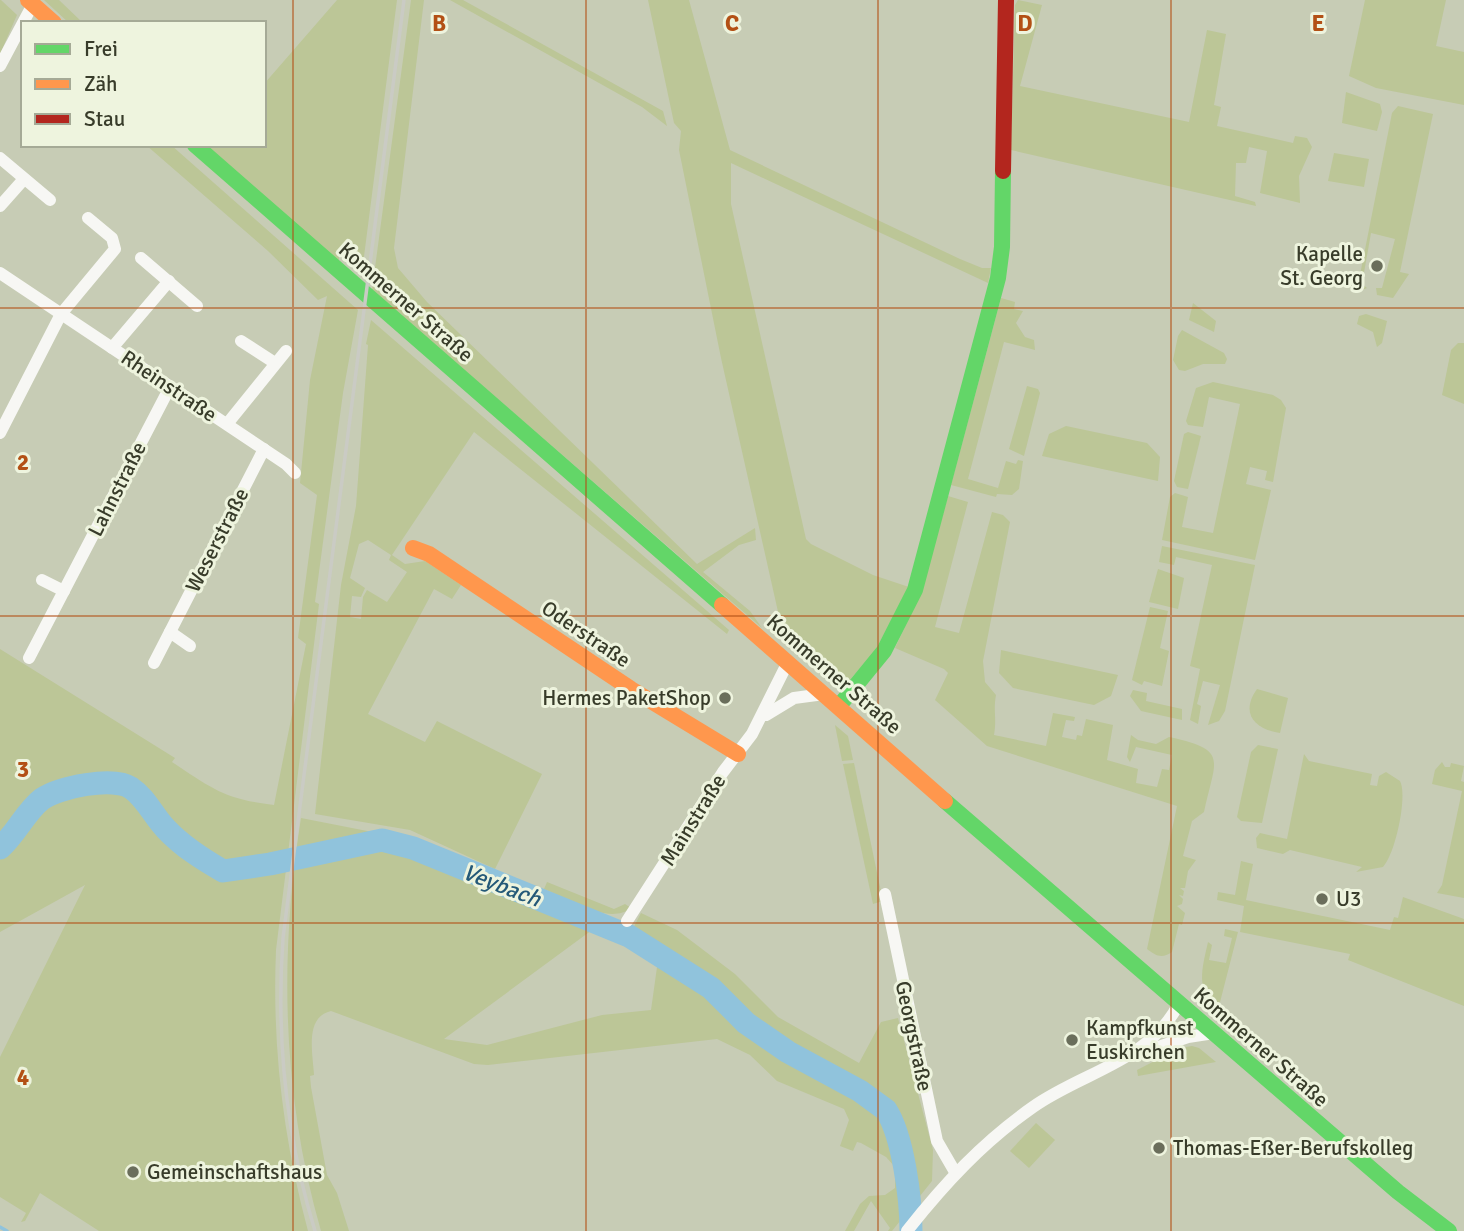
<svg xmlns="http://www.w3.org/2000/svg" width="1464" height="1231" viewBox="0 0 1464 1231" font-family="Signika,sans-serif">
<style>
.green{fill:#bcc697;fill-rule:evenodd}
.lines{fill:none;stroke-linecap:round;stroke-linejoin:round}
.stream{stroke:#90c3dc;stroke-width:3.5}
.river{stroke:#90c3dc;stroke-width:23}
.street{stroke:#f7f7f4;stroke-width:12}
.fast{stroke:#63d668;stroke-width:16}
.slow{stroke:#ff974d;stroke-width:16}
.jam{stroke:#b3261e;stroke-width:16}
.rail{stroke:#cacbc4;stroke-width:3.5}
.grid{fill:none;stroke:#b35015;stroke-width:2;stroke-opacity:0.55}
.poi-dot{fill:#6a6e5b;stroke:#eef4de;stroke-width:2.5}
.labels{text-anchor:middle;stroke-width:6;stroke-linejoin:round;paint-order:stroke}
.poi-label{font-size:21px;fill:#383c2a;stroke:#eef4de;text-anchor:start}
.street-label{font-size:21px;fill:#383c2a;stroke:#eef4de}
.water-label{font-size:23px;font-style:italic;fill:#245978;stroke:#eef4de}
.grid-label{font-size:23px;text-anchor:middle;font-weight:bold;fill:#b35015;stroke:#eef4de;stroke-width:6;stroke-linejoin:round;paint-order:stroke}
</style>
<rect width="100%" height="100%" fill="#c7ccb5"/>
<g class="green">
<path d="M1,0L17,15L0,54V0Z"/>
<path d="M44,0H59L83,23H69Z"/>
<path d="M337,0H397L362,272L339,252V263L206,145H264V84Z"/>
<path d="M411,0H424L394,248L398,268L427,302L697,564L755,528L756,540L739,545L703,572L750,611L762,628L372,290Z"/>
<path d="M450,0H463L663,111L667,126L642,107Z"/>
<path d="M648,0H689L730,150L960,259L982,268H991L988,283L731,163V204L806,539L811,544L873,575L909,587L875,651L841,690L787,646L783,634L721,358L679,150L681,131L674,123Z"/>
<path d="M1018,0L1042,5L1020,86L1189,122L1207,30L1226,34L1214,105L1221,107L1217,126L1293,143L1295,136L1307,138L1312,147L1299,176L1300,203L1260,193L1267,151L1249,147L1246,163H1236L1235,196L1255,202L1256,206L1011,150L1015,5Z"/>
<path d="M1365,0H1446L1436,46L1464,52V105L1376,88L1349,76Z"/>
<path d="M1346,92L1380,104L1382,112L1377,131L1342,123Z"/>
<path d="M1398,106L1433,114L1400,272L1409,274L1393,298L1377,295L1376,288H1382L1395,239L1371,233L1362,284L1367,288L1362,290L1358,285L1392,113Z"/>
<path d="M146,145H171L358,310L343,393L315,602L319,604L276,950C272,1046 283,1138 308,1231H99L40,1193L25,1221L21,1222L26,1213L0,1197V1057L85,885L0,932V856C17,842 24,824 39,809C59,787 92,793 118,788C97,772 56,780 36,798C22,811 14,828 0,841V649L175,758L172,762C213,789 224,799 274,805L306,644L298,638L317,495L300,483L310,380L327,296L318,300L268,251Z"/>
<path d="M1334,153L1369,159L1364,187L1328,181Z"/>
<path d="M1001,298L1015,302L1014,309L1023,311L1016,323L1025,337L1034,340L1035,350L1004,342L968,479L998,488L1006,461L1016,464L1018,460L1023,461L1019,489L1012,495L997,494L996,497L951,485Z"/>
<path d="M1193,303L1216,321L1214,332L1189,320Z"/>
<path d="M1366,314L1387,321L1382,343L1377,347L1373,332L1357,324L1359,316Z"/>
<path d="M371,320L729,630L727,634L474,432L392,555L405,564L425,561L461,585L452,599L434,589L368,714L425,742L437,721L542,774L495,869L410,830L315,814L341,585L356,506L368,345L366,344ZM368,540L391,555L389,560L407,572L387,602L367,590L363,597L361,619L350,617L352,596L361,597L365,588L350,578L359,544Z"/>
<path d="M1182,330L1224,353L1227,359L1225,364H1203L1185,371L1179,370L1173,360L1178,336Z"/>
<path d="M1458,343H1464V404L1442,395L1451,350Z"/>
<path d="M1213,382L1273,395L1281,400L1286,408L1273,482L1265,480L1267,471L1250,467L1246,484L1271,490L1255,560L1162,540L1170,497L1175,493L1188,497L1182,527L1213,533L1240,404L1209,397L1203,427L1188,425L1186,421L1196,388Z"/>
<path d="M1027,386L1038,389L1040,393L1024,456L1009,449Z"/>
<path d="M1066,426L1147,443L1160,457L1158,481L1042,456L1049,434Z"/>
<path d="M1188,432L1201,436L1188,489L1177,487L1174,481L1184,434Z"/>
<path d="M948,496L968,502L935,627L959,633L992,512L1003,515L1010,522L983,661L985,682L996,695C993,711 997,718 994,735L1046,746L1053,713L1075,717L1074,721L1066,720L1062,737L1076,740L1077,735L1082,736L1086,719L1113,725L1107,760L1138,769L1136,783L1157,787L1162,769L1169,770L1172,755L1136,747L1130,762L1127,757L1131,735L1138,740L1156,744L1169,737C1230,750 1215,759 1204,812L1192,821L1183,856L1196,860L1188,871L1185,888H1180L1184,891L1183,896L1179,895L1183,899L1182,904L1177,906L1185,913L1182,925L1179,924L1172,952C1162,959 1156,956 1147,949L1177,806L987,746L935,700L948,673L944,669L895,648L922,591Z"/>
<path d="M1162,546L1255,565L1225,711L1219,721L1208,725L1220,685L1203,681L1197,704L1201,706L1198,724L1190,720L1200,669L1190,666L1212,565L1176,557L1174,565L1159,562Z"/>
<path d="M1158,569L1184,578L1178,609L1149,602Z"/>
<path d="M1150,607L1168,611L1160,648L1169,651L1162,686L1144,681L1142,685L1132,680Z"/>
<path d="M1001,650L1118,675L1111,696L1094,705L1013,688L999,673Z"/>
<path d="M1257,689L1288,698L1280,733C1254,729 1240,713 1257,689Z"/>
<path d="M1133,690L1147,693L1146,701L1182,709V720L1141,711L1130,696Z"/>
<path d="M835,725L848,736L853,760L842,761Z"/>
<path d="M1258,745L1278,749L1262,823L1241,821L1237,817L1251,752Z"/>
<path d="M1304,754L1309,761L1372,774L1370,785L1377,786L1379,776L1386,772L1400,781C1408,796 1395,855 1383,867L1356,872L1362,867L1290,850L1283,854L1257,848L1256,838L1260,833L1287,839Z"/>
<path d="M1442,762L1445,767H1450L1451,763L1464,766L1461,781L1464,782V898L1437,893L1442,885L1462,791L1432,784L1435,770Z"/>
<path d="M854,763L883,901L873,904L843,764Z"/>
<path d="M301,818L408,839L622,928L618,940L592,930L444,1039L487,1045L602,1015L651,1010L658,960L625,944L641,913L677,930L735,974L778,1017L859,1063L881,1022L898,1018L933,1150L932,1181L892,1231H888L890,1228L871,1201L854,1231H845L860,1204L869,1196L885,1195L895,1188V1167L886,1157L861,1143L857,1142L853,1151L840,1146L849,1120L844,1109L777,1081L750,1055L717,1039L488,1065L474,1064L331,1011C304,1017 313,1054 314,1075L310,1076L311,1087L327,1175L337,1193L349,1231H321C282,1095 279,957 301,818Z"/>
<path d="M1241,861L1253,864L1246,900L1390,930L1394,917L1398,918L1403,897L1464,919V1006L1348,960L1350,954L1240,932L1244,906L1217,900L1218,892L1235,895Z"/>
<path d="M547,882L614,909L625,904L631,908C609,926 566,898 544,889Z"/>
<path d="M1225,929L1238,932L1218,1010C1195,990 1202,969 1208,942L1212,945L1209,960L1226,963L1232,938L1224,936Z"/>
<path d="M1192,1046L1199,1048L1216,1062L1138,1076L1137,1070L1180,1048Z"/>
<path d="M1036,1123L1055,1140L1029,1168L1010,1151Z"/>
</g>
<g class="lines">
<path class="stream" d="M0,1227L7,1231"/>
<path class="river" d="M0,848C16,834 26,811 42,799C59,787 114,776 131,788C146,798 154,817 166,829C183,847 202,859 223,871L270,864L382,840L413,848L629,936L711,988L746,1023L788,1052L860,1091L886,1110C903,1136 911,1199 911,1231"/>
<g class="street">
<path d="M0,66L33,4"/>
<path d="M0,158L50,200"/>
<path d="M0,206L24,179"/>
<path d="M141,258L197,306"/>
<path d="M0,273L286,464L295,473"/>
<path d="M241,341L275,363"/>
<path d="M112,348L169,281"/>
<path d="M227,424L286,351"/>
<path d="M0,433L61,314L115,249L112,238L88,218"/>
<path d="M42,580L64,591"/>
<path d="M170,632L190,646"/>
<path d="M29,658L170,387"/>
<path d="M154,663L264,449"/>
<path d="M766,715L794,698L824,694"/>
<path d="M885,894L937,1141L955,1172"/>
<path d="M627,921L723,772L752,734L788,662"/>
<path d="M1132,1056L1188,1037L1214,1033"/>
<path d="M907,1231C944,1184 983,1142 1033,1107C1082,1072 1151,1061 1179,1003"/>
</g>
<g class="fast">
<path d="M195,145L722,605"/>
<path d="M839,706L884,651L915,590L998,278L1002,247L1003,171"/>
<path d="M945,801L1398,1192L1449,1231"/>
</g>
<g class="slow">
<path d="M28,0L54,23"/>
<path d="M413,548L429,554L631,689L738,754"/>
<path d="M722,605L945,801"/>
</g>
<path class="jam" d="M1003,171L1006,0"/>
<path class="rail" d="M315,1231C286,1136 276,1037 283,938L404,0"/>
</g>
<path class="grid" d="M293,0V1231M586,0V1231M878,0V1231M1171,0V1231M0,308H1464M0,616H1464M0,923H1464"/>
<g class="poi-dot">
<circle cx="1377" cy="266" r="7"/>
<circle cx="725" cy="698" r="7"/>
<circle cx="1322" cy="899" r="7"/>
<circle cx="1072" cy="1040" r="7"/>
<circle cx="1159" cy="1148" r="7"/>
<circle cx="133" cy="1172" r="7"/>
</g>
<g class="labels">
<g class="poi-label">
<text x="1363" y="261" text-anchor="end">Kapelle<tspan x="1363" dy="24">St. Georg</tspan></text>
<text x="711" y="705" text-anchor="end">Hermes PaketShop</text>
<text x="1336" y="906">U3</text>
<text x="1086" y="1035">Kampfkunst<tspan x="1086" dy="24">Euskirchen</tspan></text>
<text x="1173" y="1155">Thomas-Eßer-Berufskolleg</text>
<text x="147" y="1179">Gemeinschaftshaus</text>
</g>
<g class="street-label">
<text transform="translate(406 302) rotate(41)" y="7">Kommerner Straße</text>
<text transform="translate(169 386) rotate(34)" y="7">Rheinstraße</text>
<text transform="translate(117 489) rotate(-63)" y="7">Lahnstraße</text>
<text transform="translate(217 540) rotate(-63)" y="7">Weserstraße</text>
<text transform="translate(586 634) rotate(34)" y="7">Oderstraße</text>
<text transform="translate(834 674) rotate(41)" y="7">Kommerner Straße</text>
<text transform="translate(693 820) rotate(-58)" y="7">Mainstraße</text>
<text transform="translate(914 1036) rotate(78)" y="7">Georgstraße</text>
<text transform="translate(1261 1047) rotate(41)" y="7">Kommerner Straße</text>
</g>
<g class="water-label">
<text transform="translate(502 885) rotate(21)" y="8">Veybach</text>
</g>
</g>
<g class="grid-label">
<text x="439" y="31">B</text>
<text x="732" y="31">C</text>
<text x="1025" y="31">D</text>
<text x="1318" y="31">E</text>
<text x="23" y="470">2</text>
<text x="23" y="777">3</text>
<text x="23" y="1085">4</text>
</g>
<rect x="21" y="21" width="245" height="126" fill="#eef4de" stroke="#a5aa96" stroke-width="2"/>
<rect x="35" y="44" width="35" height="10" fill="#63d668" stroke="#a5aa96" stroke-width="2"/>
<text x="84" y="56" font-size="21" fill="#383c2a">Frei</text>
<rect x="35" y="79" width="35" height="10" fill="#ff974d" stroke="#a5aa96" stroke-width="2"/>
<text x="84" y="91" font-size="21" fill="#383c2a">Zäh</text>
<rect x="35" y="114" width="35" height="10" fill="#b3261e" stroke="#a5aa96" stroke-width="2"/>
<text x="84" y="126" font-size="21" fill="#383c2a">Stau</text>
</svg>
